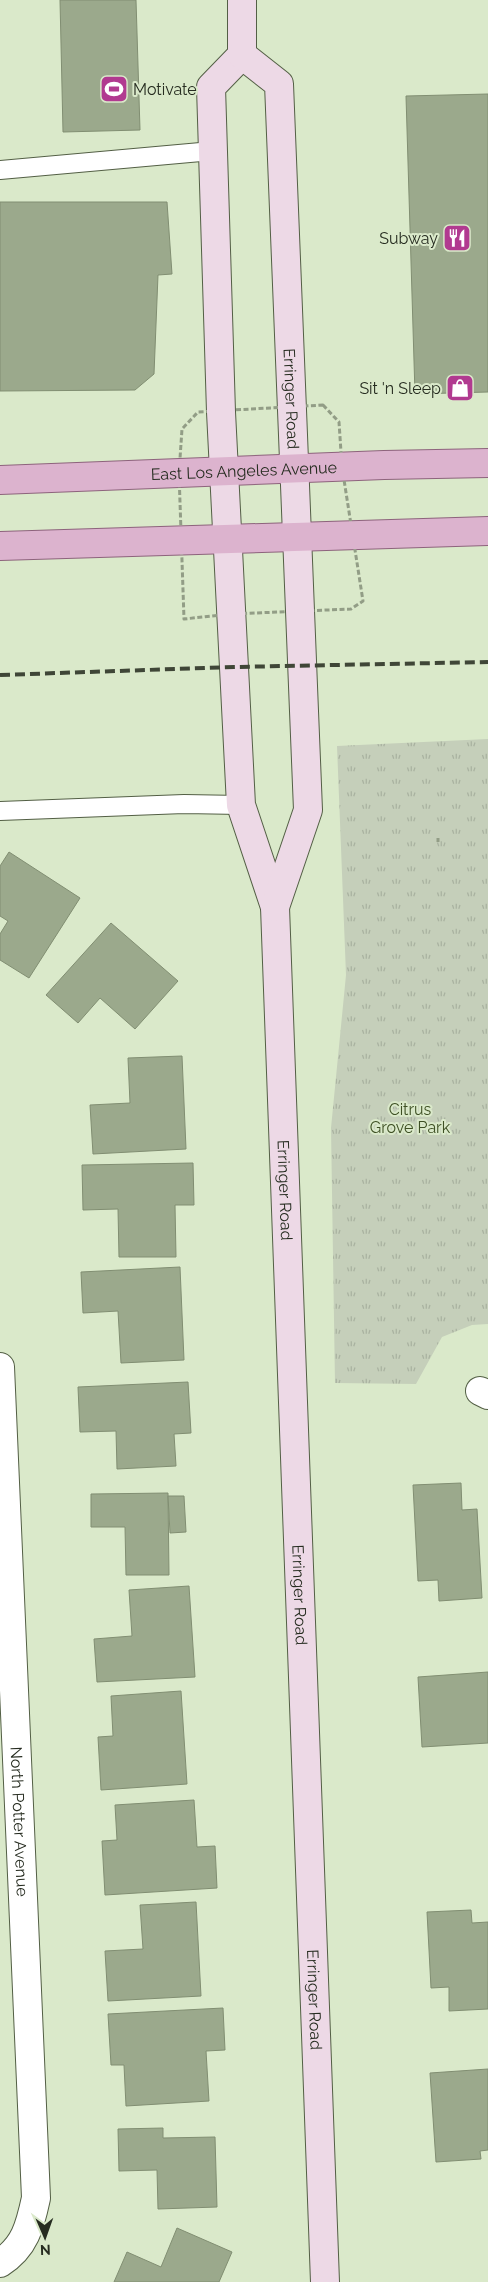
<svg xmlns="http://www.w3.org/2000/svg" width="488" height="2282" viewBox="0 0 488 2282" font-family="Raleway,sans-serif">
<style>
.park{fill:url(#park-tufts)}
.building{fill:#9ba98c;stroke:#818e72}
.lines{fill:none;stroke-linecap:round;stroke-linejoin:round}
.service-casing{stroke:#535f45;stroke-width:20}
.minor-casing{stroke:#535f45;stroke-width:30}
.secondary-casing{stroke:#535f45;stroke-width:30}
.primary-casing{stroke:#8d637c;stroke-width:30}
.path{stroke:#929d86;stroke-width:3;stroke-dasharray:5 2.5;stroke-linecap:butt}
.service{stroke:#fff;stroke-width:18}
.minor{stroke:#fff;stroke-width:28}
.secondary{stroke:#edd9e6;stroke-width:28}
.primary{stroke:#dcb3ce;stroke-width:28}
.rail{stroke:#3f4637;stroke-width:4;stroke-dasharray:10 5;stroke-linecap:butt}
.labels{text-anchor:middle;stroke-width:4;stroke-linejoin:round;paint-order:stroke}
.poi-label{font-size:16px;fill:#262c20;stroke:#dae9ca;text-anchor:end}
.street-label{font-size:16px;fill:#262c20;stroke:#dae9ca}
.park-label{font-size:16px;fill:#3e5024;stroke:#dae9ca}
</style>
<defs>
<pattern id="park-tufts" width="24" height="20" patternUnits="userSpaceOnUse" patternTransform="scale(1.25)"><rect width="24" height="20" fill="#c5cfba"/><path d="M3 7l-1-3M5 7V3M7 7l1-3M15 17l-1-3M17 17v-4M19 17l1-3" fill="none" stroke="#a9b2a0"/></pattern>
</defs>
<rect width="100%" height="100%" fill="#dae9ca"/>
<path class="park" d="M488,739V1324L472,1325L442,1337L416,1384L335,1383L331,1128L346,975L337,746Z"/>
<g class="building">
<path d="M60,0H136L140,130L63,132Z"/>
<path d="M488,94V392L415,394L406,96Z"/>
<path d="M0,202H167L172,274L158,275L154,374L135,390L0,391Z"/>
<path d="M9,852L80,898L29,978L0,960V934L8,921L0,916V866Z"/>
<path d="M111,923L178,981L135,1029L100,998L78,1023L46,995Z"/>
<path d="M182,1056L186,1149L93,1154L90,1105L130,1103L128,1058Z"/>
<path d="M193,1163L194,1205H175L176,1257H119L118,1209L83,1210L82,1165Z"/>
<path d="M180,1267L184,1360L121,1363L118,1311L83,1313L81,1272Z"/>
<path d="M188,1382L191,1433L174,1434L176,1466L117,1469L116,1431L80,1432L78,1387Z"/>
<path d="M461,1483L462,1510L477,1509L482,1598L439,1601L438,1580L418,1581L413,1485Z"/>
<path d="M168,1493L169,1575H126L125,1527H91V1494Z"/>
<path d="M168,1496H184L186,1532L170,1533Z"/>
<path d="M189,1586L195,1677L97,1682L94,1639L132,1636L129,1590Z"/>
<path d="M488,1672V1743L422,1747L418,1677Z"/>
<path d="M181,1691L187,1784L101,1790L98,1737L113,1736L111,1696Z"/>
<path d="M194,1800L197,1847L215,1846L217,1888L105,1895L102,1841L117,1840L115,1805Z"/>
<path d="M196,1902L201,1996L108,2001L105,1951L143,1949L140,1905Z"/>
<path d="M471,1910L472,1923L488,1922V2009L449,2011V1987L431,1988L427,1912Z"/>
<path d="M223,2008L225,2050L206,2051L209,2101L126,2106L124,2065H111L108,2014Z"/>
<path d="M488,2069V2150L480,2151L481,2159L436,2162L430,2073Z"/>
<path d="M163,2128V2138L215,2137L217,2207L158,2209L157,2170L119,2171L118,2129Z"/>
<path d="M177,2228L232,2252L219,2282H114L127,2252L161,2267Z"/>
</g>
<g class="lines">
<defs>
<g id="service">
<path d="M0,170L212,151"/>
<path d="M0,811L184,804L241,805"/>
</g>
<g id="minor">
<path id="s1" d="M0,1367L36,2198C30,2226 25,2247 0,2263"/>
<path d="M480,1391L488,1395"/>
</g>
<g id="secondary">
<path id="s2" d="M242,0V55L211,87L221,412L241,805L275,907L325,2282"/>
<path id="s3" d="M242,55L279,84L304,711L308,810L275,907"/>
</g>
<g id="primary">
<path id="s4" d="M0,480L384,465L488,463"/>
<path d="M0,546L488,531"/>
</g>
</defs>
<use href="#service" class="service-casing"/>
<use href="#minor" class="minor-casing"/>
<use href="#secondary" class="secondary-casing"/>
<use href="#primary" class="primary-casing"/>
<g class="path">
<path d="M323,405L339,422L342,467L363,601L351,609L231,614L184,619L179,473L182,429L198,412Z"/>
<path d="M438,842V838"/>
</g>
<use href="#service" class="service"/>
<use href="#minor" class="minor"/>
<use href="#secondary" class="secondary"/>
<use href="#primary" class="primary"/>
<path class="rail" d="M0,675L234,667L488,662"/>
</g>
<defs>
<symbol id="stadium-square" viewBox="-11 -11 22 22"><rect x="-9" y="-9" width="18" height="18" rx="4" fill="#b13a90" stroke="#dae9ca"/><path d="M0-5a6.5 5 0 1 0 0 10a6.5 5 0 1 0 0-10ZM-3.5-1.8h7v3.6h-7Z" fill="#fff"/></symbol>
<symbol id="restaurant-square" viewBox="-11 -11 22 22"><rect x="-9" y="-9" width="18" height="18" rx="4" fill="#b13a90" stroke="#dae9ca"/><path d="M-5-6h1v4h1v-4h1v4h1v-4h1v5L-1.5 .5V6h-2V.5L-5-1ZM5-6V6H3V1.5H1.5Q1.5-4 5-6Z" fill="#fff"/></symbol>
<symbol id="shop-square" viewBox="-11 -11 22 22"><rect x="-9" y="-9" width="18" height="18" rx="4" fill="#b13a90" stroke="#dae9ca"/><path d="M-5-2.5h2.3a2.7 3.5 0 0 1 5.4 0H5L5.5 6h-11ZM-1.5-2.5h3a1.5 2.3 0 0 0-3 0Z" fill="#fff"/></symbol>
</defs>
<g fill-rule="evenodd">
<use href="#stadium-square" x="98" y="73" width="32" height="32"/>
<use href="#restaurant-square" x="441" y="222" width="32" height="32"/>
<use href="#shop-square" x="444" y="372" width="32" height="32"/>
</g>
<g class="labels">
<g class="poi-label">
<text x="133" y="95" text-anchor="start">Motivate</text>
<text x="438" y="244">Subway</text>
<text x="441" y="394">Sit 'n Sleep</text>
</g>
<g class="street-label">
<text dy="6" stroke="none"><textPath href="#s3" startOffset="362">Erringer Road</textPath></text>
<text dy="6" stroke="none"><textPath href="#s4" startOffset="244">East Los Angeles Avenue</textPath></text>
<text dy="6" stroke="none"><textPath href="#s2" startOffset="1209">Erringer Road</textPath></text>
<text dy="6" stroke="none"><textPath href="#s2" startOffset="1614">Erringer Road</textPath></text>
<text dy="6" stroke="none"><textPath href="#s1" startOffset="455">North Potter Avenue</textPath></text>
<text dy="6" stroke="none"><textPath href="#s2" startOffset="2019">Erringer Road</textPath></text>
</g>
<g class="park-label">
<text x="410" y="1115">Citrus<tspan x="410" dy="18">Grove Park</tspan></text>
</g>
</g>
<g transform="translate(45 2237) rotate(178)" stroke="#dae9ca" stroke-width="4" paint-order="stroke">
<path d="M0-4L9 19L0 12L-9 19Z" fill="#262c20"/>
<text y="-8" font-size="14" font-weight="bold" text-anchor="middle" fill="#262c20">N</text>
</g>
</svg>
